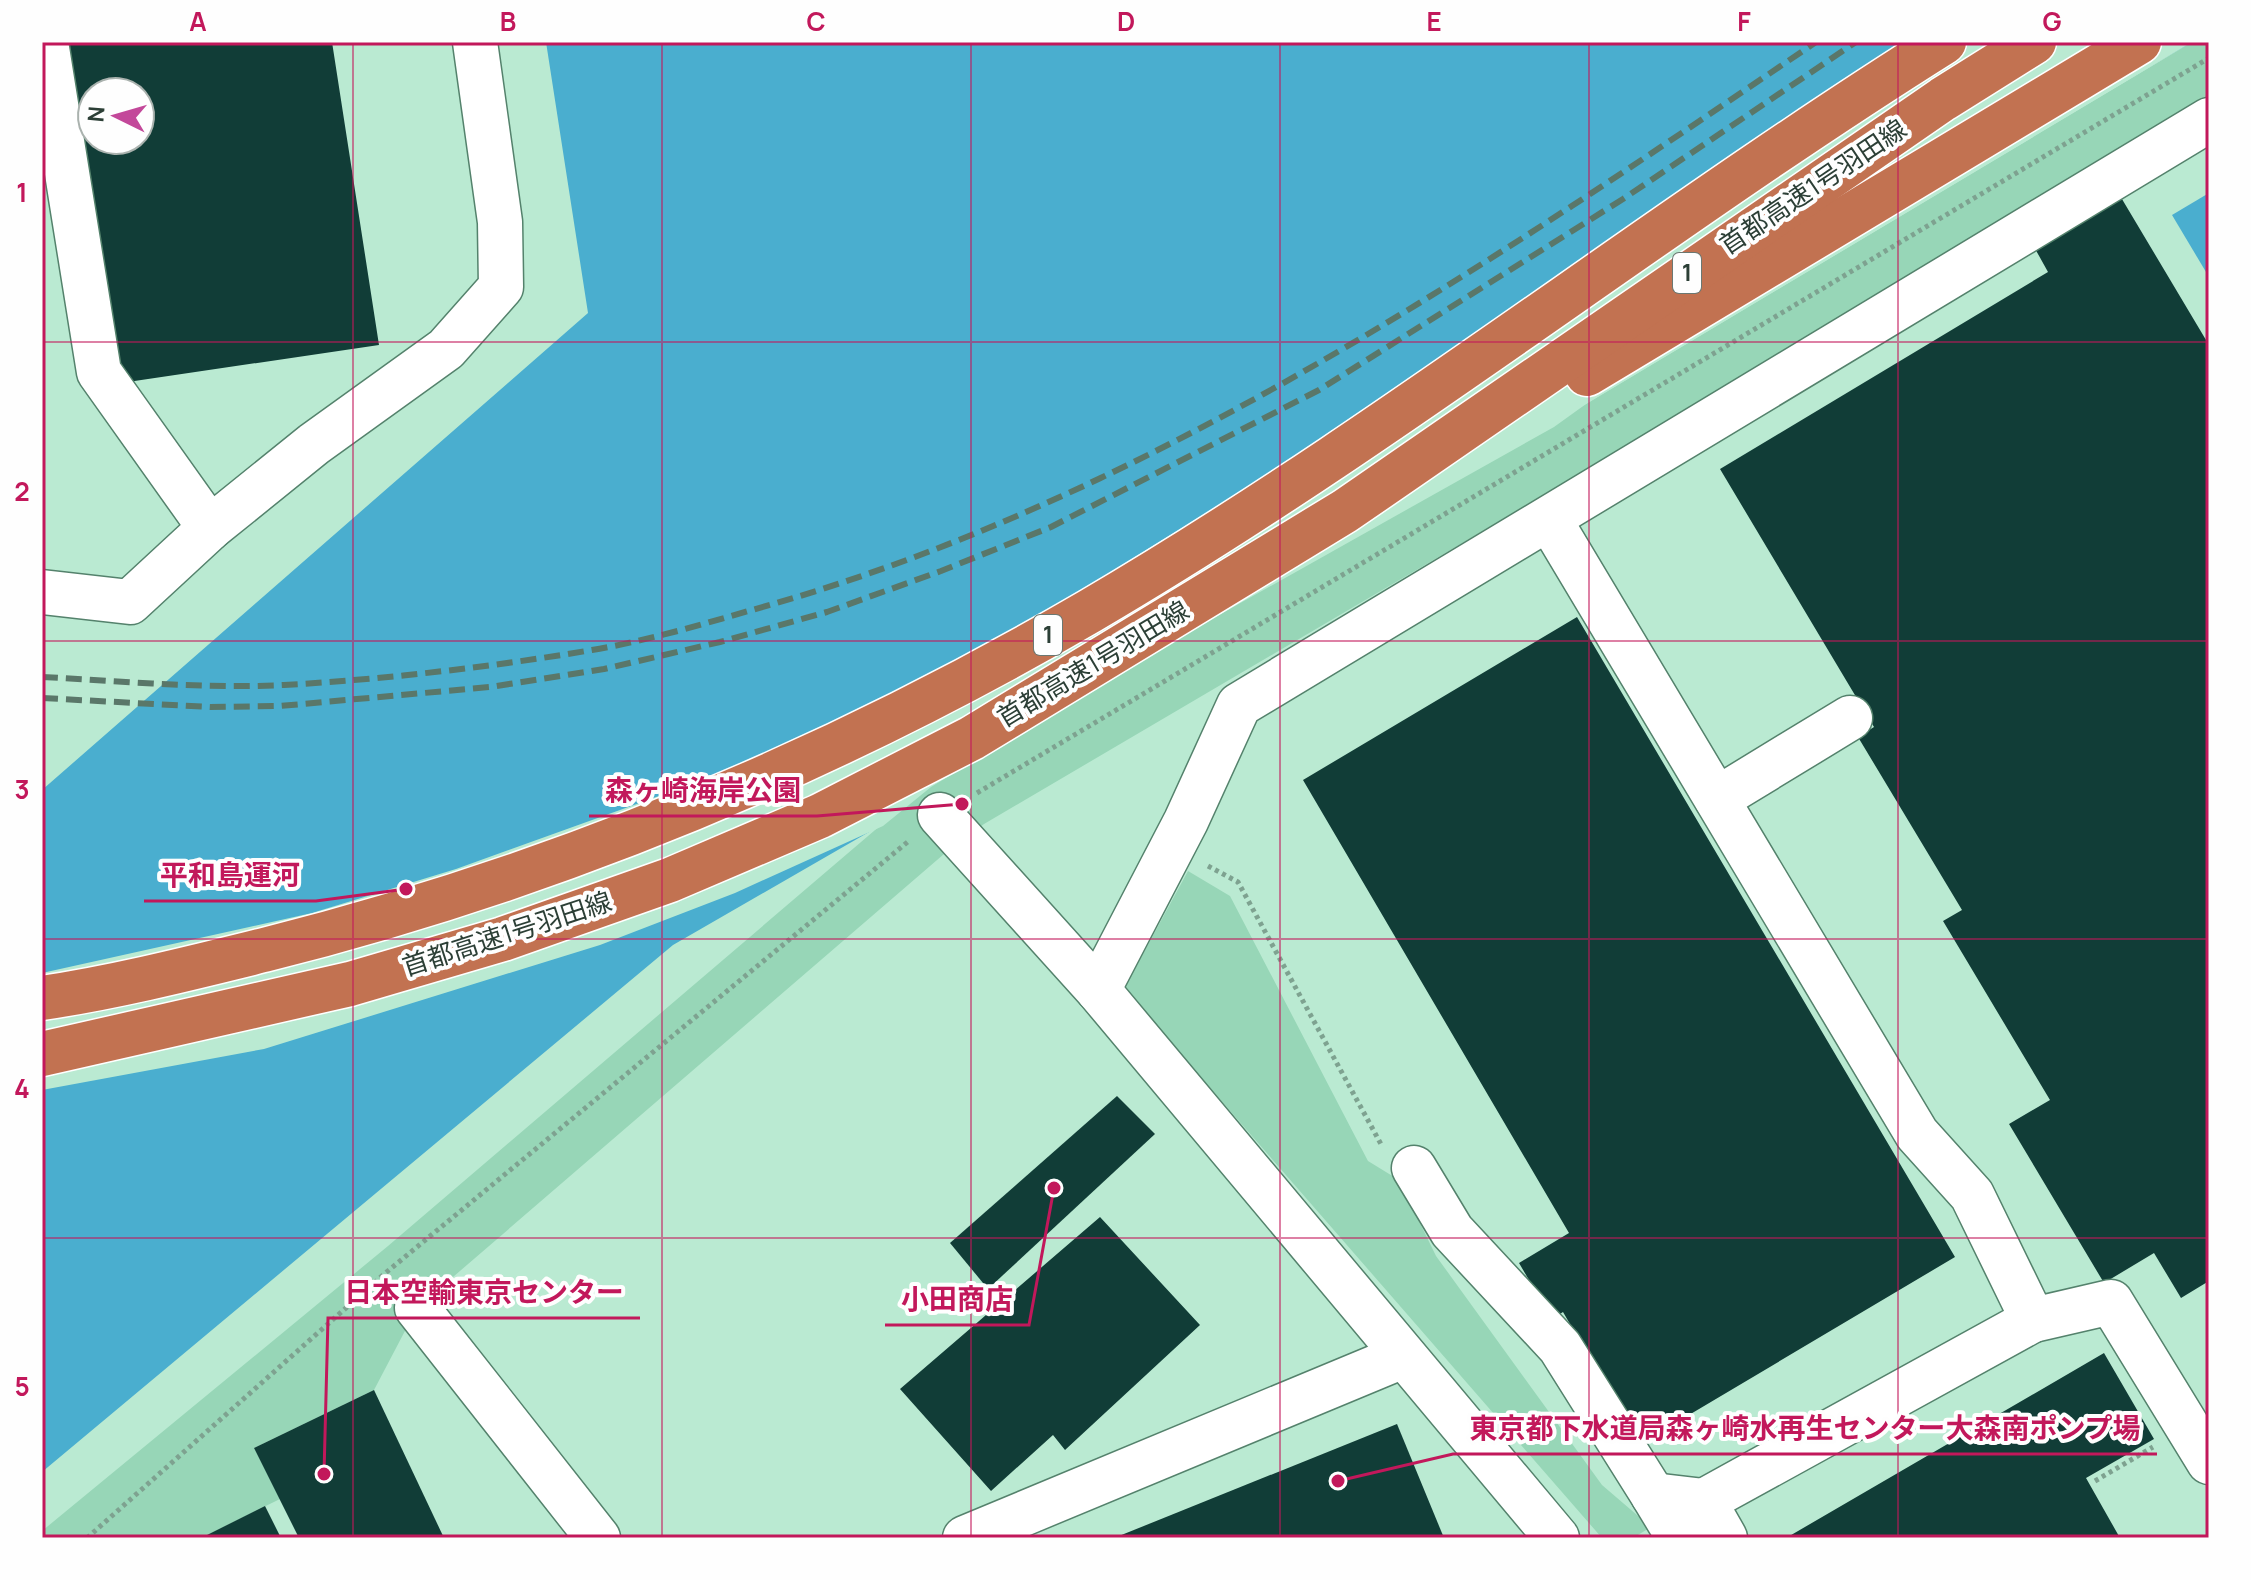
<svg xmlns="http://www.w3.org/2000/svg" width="2251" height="1580" viewBox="0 0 2251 1580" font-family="Manrope,'Noto Sans JP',sans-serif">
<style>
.green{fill:#97d6b7}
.water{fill:#4aaecf}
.pier{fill:#baead2}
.building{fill:#113d37;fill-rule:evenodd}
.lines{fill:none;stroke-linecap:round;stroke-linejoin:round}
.minor-casing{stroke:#54826c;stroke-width:47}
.highway-casing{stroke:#fff;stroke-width:47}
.path{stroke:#7ea290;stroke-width:5;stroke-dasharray:4 4;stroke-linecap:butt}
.minor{stroke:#fff;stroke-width:44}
.highway{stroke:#c27251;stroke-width:44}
.rail{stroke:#5a7769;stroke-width:6;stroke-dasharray:16 8;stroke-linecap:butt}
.grid{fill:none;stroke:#c2185b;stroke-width:2;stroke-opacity:0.55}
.labels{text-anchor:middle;stroke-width:8;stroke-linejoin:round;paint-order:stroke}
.shield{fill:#fefefe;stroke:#6b7872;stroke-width:2}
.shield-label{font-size:24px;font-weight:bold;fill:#2c3f36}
.street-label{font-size:26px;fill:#2c3f36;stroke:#fefefe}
.leader{fill:none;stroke:#c2185b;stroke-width:3}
.callout-dot{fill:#c2185b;stroke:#fefefe;stroke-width:3}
.callout-label{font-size:28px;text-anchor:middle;font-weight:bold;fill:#c2185b;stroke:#fefefe;stroke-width:8;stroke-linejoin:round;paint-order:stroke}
.neatline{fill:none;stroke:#c2185b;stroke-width:3}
.grid-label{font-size:26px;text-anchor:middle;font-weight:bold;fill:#c2185b}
</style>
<rect width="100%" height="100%" fill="#baead2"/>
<g class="green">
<path d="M2192,42H2209V99L1842,320L984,824L944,854L417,1308L374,1390L254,1448L280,1499L201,1538H42V1531L388,1246L929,784L1144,653L1586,404Z"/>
<path d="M1188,871L1230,896L1368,1161L1399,1180L1436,1256L1602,1485L1651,1527L1633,1538H1602L1124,989Z"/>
</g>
<g class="water">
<path d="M546,42H2192L1144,653L929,784L869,832L673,945L42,1472V790L588,313Z"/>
<path d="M2209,193V277L2172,215Z"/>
</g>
<path class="pier" d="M1908,42H2192L1586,404L1554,427L1146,656L931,787L883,826L735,893L600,945L264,1049L42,1090V973L312,913L456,869L759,760L874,704L1056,606L1248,487Z"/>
<g class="building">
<path d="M67,42H332L379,345L121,383ZM92,92H140V140H92Z"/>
<path d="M2113,184L2209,345V1281L2181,1298L2154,1253L2104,1283L2009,1124L2050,1100L1943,921L1962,910L1858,737L1874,727L1720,469L2048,272L2028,236Z"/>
<path d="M1577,617L1955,1257L1640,1444L1563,1312L1552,1319L1519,1263L1569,1233L1303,780Z"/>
<path d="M1117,1096L1155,1134L988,1289L950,1243Z"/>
<path d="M1100,1217L1200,1325L1065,1450L1053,1435L991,1491L900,1389Z"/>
<path d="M2104,1353L2154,1439L2086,1478L2120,1538H1786Z"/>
<path d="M374,1390L444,1538H299L254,1448Z"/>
<path d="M1397,1424L1444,1538H1114Z"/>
<path d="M265,1506L281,1538H201Z"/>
</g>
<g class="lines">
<defs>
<g id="minor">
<path d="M46,42L99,372L210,528"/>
<path d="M1549,519L1917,1134L1972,1195L2033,1320L1704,1501"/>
<path d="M42,592L130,602L210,528L314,444L446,349L501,287L500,222L475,42"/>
<path d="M1717,799L1850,718"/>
<path d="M940,815L1098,990L1557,1538"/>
<path d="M1098,990L1186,821L1239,705L2209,120"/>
<path d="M1414,1168L1452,1231L1560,1347L1653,1495"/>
<path d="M417,1308L598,1538"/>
<path d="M2033,1320L2111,1302L2209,1462"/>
<path d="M965,1538L1403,1356"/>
<path d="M1679,1538L1653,1495L1704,1501L1725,1538"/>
</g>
<g id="highway">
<path d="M1587,374L2139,42"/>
<path d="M42,998C116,987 191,968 264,950C555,877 831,762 1090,611C1385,438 1654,224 1944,42"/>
<path d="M42,1054L350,984L503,939L670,880L820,816L972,738L1345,511L1943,99L2034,42"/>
</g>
</defs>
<use href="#minor" class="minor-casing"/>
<use href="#highway" class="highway-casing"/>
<g class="path">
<path d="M977,793L2209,58"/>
<path d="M1208,866L1238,882L1382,1146"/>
<path d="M2095,1481L2153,1447"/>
<path d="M87,1538L383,1275L910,840"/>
</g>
<use href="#minor" class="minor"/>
<use href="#highway" class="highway"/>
<g class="rail">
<path d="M42,677C122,681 204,689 284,685C387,679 491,667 592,650C646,641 700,625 752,610C1145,501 1483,268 1816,42"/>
<path d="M42,698L210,707L280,706L490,687L604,669L720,642L827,612L941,571L1051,527L1319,390L1623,199L1856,42"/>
</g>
</g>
<path class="grid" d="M353,42V1538M662,42V1538M971,42V1538M1280,42V1538M1589,42V1538M1898,42V1538M42,342H2209M42,641H2209M42,939H2209M42,1238H2209"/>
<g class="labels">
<g class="shield">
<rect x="1673" y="253" width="28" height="40" rx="6"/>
<rect x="1034" y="615" width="28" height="40" rx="6"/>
</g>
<g class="shield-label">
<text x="1687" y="281">1</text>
<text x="1048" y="643">1</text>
</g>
<g class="street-label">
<text transform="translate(1813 187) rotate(-34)" y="9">首都高速1号羽田線</text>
<text transform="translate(1093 664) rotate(-31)" y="9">首都高速1号羽田線</text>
<text transform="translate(507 934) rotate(-18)" y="9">首都高速1号羽田線</text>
</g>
</g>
<path class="leader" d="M962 804L817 816H589M406 889L316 901H144M324 1474L328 1318H640M1054 1188L1029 1325H885M1338 1481L1453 1454H2157"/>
<g class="callout-dot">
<circle cx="962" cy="804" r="8"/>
<circle cx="406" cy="889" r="8"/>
<circle cx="324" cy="1474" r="8"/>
<circle cx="1054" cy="1188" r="8"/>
<circle cx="1338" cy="1481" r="8"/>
</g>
<g class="callout-label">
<text x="703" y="800">森ヶ崎海岸公園</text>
<text x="230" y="885">平和島運河</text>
<text x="484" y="1302">日本空輸東京センター</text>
<text x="957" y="1309">小田商店</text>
<text x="1805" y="1438">東京都下水道局森ヶ崎水再生センター大森南ポンプ場</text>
</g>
<rect width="2251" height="1580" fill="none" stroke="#fefefe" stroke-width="88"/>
<g transform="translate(116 116) rotate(275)"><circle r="38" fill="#fefefe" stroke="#aab2ae" stroke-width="2"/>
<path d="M0-6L14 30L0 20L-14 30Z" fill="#c3489a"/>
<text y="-12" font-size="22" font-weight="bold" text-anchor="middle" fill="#2c3f36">N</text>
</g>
<rect x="44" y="44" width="2163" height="1492" class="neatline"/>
<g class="grid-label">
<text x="198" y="31">A</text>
<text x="508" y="31">B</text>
<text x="816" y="31">C</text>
<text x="1126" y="31">D</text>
<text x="1434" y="31">E</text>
<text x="1744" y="31">F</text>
<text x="2052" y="31">G</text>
<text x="22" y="202">1</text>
<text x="22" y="501">2</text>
<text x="22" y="799">3</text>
<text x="22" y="1098">4</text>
<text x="22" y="1396">5</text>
</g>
</svg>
